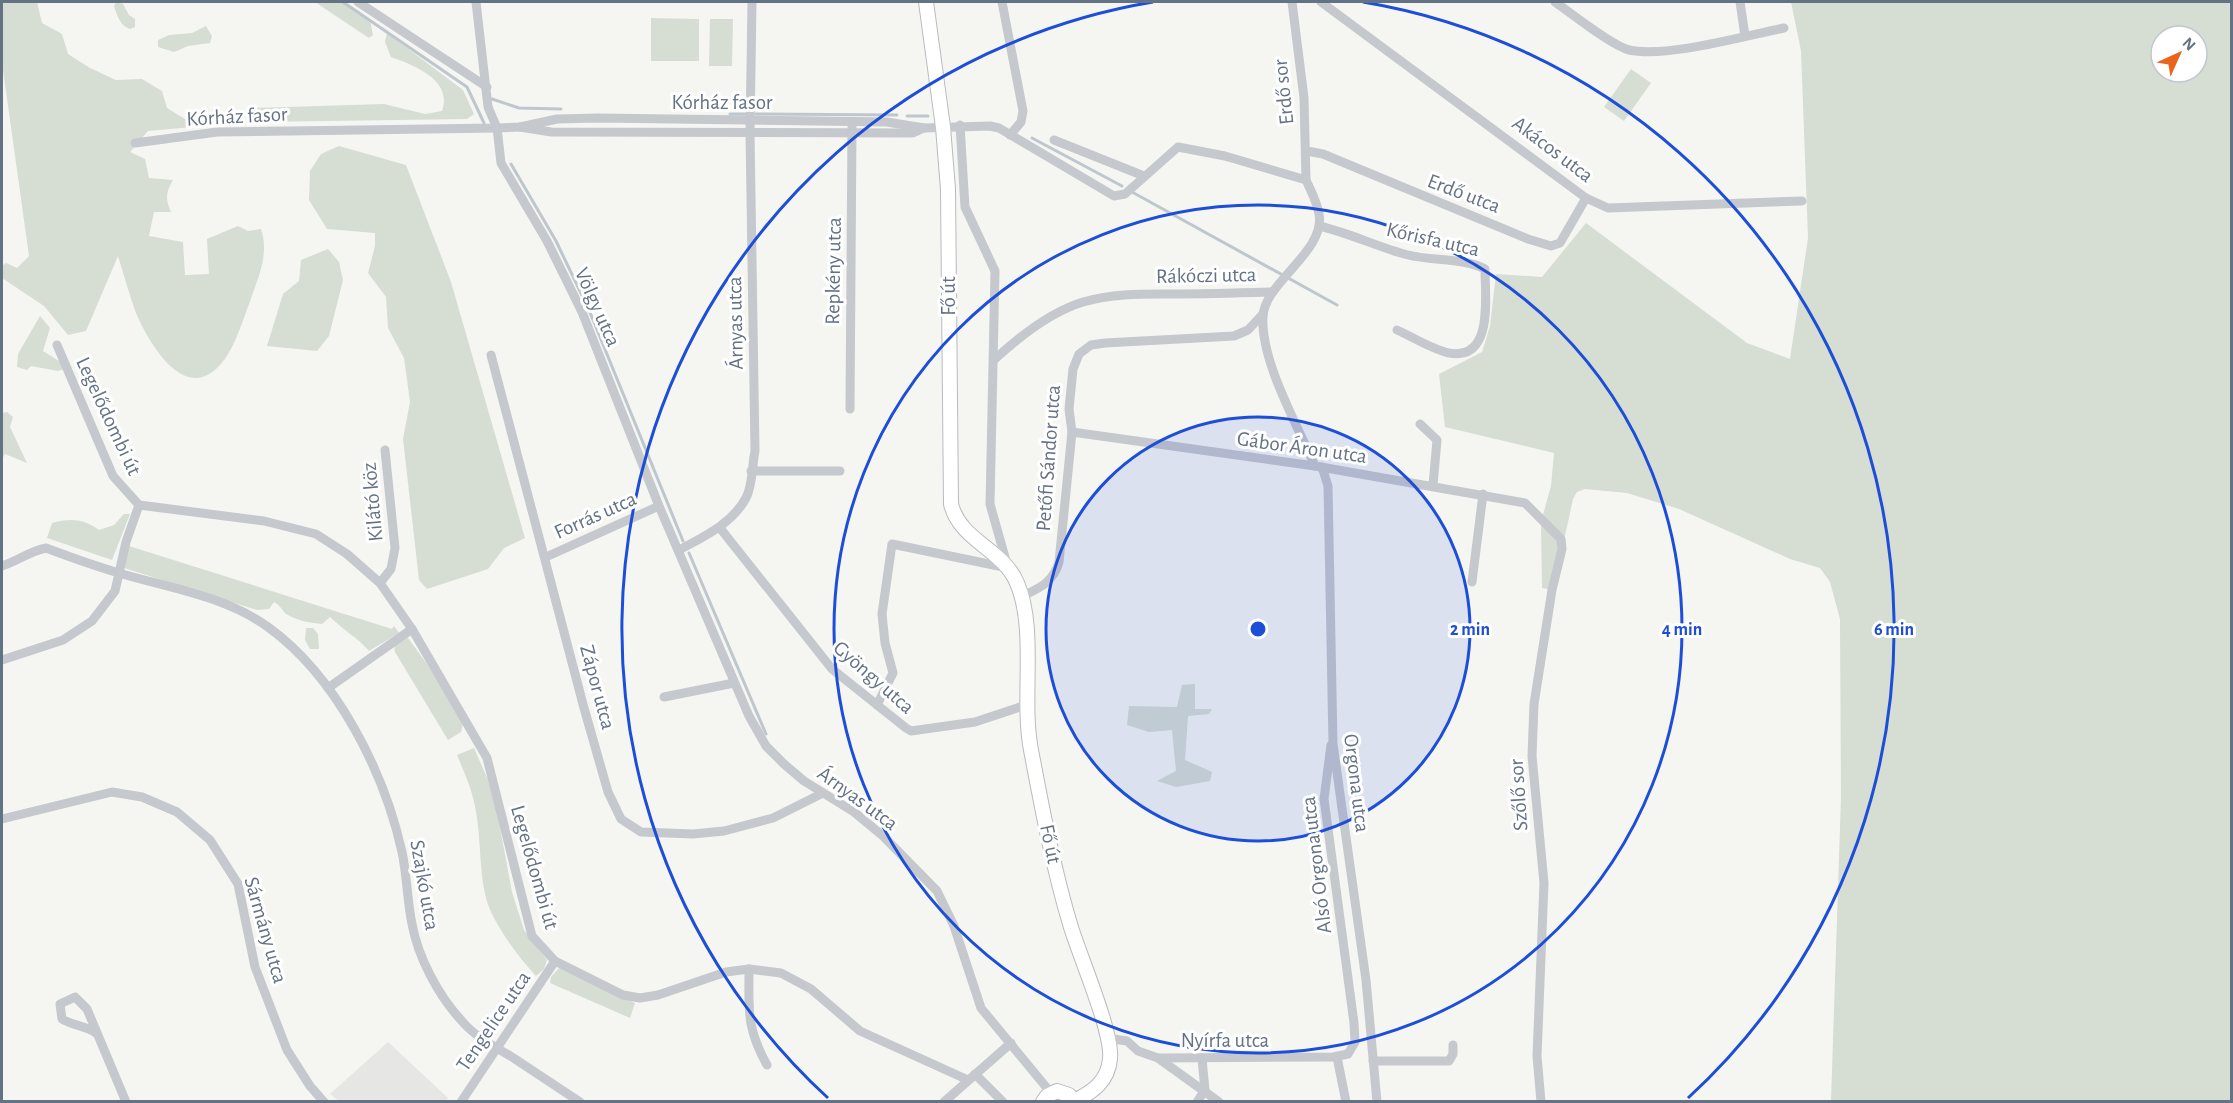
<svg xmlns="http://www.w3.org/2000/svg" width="2233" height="1103" viewBox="0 0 2233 1103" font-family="'Alegreya Sans',sans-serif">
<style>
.built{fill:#e6e7e5}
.green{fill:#d6ddd3;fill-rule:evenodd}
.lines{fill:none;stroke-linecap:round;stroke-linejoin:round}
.stream{stroke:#bec7ce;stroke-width:3}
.secondary-casing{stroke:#b7bbc0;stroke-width:16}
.minor{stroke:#c5c8cc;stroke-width:9}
.secondary{stroke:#fff;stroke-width:14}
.ring{fill:none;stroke:#1d4ed8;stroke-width:3}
.labels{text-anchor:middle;stroke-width:6;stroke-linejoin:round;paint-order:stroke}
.street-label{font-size:21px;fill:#637284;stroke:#fff}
.centre{fill:#1d4ed8;stroke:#fff;stroke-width:3}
.ring-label{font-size:18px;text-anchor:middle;font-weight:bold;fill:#1d4ed8;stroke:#fff;stroke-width:6;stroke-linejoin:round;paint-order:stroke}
</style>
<rect width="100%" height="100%" fill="#f5f6f2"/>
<path class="built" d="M388,1042L448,1098L446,1101H339L330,1094Z"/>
<g class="green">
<path d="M2,2H37L42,23L62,34L68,54L90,68L116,80L142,79L162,91L167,108L188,121L234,116L237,120L236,123L148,131L130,152L145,159L149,178L173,180C166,192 165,199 171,212H154L149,236L183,242L185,275L209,274L207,239L238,226L248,231L261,229C270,255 257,280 249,304C241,325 233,354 216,369C181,401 147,339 136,313C129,294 124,275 118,256L86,331L68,335L44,306L2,278V266L6,263L17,268L29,256L2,63Z"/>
<path d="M116,2L123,4L129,15L135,19V27L130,29C120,26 117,15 114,6Z"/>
<path d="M315,2H342L370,20L373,35L369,38Z"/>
<path d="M1791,2H2231V1101H1831L1841,797L1840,619L1830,582L1820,568L1790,559L1679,509L1627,493L1585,489L1577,492L1573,499L1565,536L1561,539L1552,590L1542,588L1541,522L1551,486L1554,453L1445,427L1439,374L1482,352L1490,326L1496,274L1542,277L1586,223L1747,343L1790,359L1808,238L1801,51ZM2161,36H2197V72H2161Z"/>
<path d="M651,18L699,19V61H651Z"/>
<path d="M710,19H733L732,66H709Z"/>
<path d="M206,26L212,36L210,43L188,46L174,52L158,47V40L169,35L192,33Z"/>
<path d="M387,33L463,90L474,114L467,119L255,122L251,120L254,108L384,104L425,114L442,111C453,80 414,65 391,57L385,42Z"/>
<path d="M1631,69L1651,83L1624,121L1604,107Z"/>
<path d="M339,146L406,165L451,282L525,538L504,548L488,569L427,589L419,580L403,439L410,402L404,358L388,328L386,297L368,273L375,246V233L327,229L309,200L310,171L321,154Z"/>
<path d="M328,249L339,262L343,280L329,336L317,351L267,346L283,294L299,281L301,260Z"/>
<path d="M40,316L50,328L43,351L59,361L64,369L58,371L31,366L27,370L17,367L18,354Z"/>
<path d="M7,412L13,417L10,427L27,463L5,454L2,459V413Z"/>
<path d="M124,514H130L112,560L47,538L52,523C70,518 84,519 99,530L114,525Z"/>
<path d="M129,546L392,629L394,626L399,633L369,651C357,637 343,630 330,617L322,624C311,623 298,621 288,615C282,612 281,605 274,602L269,609L257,610L121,567Z"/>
<path d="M306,628H313L318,634L319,649H310L305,640Z"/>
<path d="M408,638L427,664L463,724L461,732L448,740L395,652L394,645Z"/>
<path d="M1195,684V709H1212L1209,714L1188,716L1185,760L1212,772L1210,781L1176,787L1157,781L1176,771L1172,730L1149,732L1127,725L1129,706L1177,707L1182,685Z"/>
<path d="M474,748L488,780L498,817L512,892L524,930L547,960L544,969L536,976C519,957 502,935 491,912C478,882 482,844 476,812C473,792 465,774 457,755Z"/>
<path d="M559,968L635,1003L630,1018L550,983L551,977Z"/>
</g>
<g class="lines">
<g class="stream">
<path d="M343,2L467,87L484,123"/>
<path d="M492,99L519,108L561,109"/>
<path d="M730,114H746"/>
<path d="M756,114L897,115"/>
<path d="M907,116H928"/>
<path d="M1032,138L1122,186"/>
<path d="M511,164L556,241L589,310L683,541"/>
<path d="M1132,192L1337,305"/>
<path d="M689,553L766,734"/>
</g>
<defs>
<g id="secondary">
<path d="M926,2L943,127L948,189L951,504C960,541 1003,549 1017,583C1037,629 1021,699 1031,750C1042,808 1053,867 1070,924C1079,955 1113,1032 1110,1059C1108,1081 1093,1092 1074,1101"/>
<path d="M1043,1102L1047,1096L1057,1091L1069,1095L1074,1102"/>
</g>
</defs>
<use href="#secondary" class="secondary-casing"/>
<g class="minor">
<path d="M358,2L487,87"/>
<path d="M476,2L488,107L497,128L501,163L547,241L582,312L659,506L749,716L766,746L784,764L804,781L854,812L883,836L937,891L954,926L981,1008L1051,1093"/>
<path d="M1002,2L1023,111L1021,122L1010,135"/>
<path d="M1292,2L1304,98L1306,180"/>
<path d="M1321,2L1586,198L1608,208L1802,201"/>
<path d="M1555,2C1571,13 1612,46 1629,50C1667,58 1744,36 1784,28"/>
<path d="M1740,2L1745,36"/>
<path d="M520,127L551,132L913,133L924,128L990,126L999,128L1114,196L1125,194L1178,147L1225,156L1306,180C1311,191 1317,202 1319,214C1326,251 1265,282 1263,316C1260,360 1297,424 1315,466"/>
<path d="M1054,140L1144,176"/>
<path d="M135,143L217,132L497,128L520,127L557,119L599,118L887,122L924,128"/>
<path d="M1307,151L1323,154L1528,239L1551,246L1560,243L1586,198"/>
<path d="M1319,226C1350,233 1377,247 1408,255C1432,261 1465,258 1485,269C1485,297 1494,361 1449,353C1431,349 1413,337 1397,330"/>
<path d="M57,345L113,476L139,505L264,521L316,534L347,554L380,583L412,629L487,758L532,936L555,961L623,995L640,998L658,995L726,972L749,969L781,973L811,989L860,1031L968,1080"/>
<path d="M491,355L584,708L608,792L621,819L641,832L693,834L724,831L773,818L823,793"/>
<path d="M995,359C1020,336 1050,312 1083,302C1113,293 1145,294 1175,294C1208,294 1240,293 1273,292"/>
<path d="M850,409L852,127"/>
<path d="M1420,424L1437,440L1433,485"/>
<path d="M1072,432L1315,466L1525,503L1561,539L1562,549L1552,590L1534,704L1532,756L1544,883L1537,1056L1541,1102"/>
<path d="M1322,467L1328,486L1333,744L1366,980L1377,1102"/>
<path d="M751,471H840"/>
<path d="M720,528L832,669L906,728L911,731L975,722L1026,705"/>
<path d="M679,550C703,537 732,524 746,498C753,485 752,465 755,451L750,133L752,2"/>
<path d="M546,557L659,506"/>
<path d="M2,566C18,561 30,551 46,548C70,557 95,566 119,573C169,588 225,596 268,627C336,676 384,771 402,852C407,875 407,900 412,924C418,957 438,995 461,1020C475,1037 494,1046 512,1057C535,1072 557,1087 580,1102"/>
<path d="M1472,582L1483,494"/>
<path d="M380,583L391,569L395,548L385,450"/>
<path d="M1021,597C1039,588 1053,583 1059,562L1072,432L1069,409L1073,369L1079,354L1091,345L1105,343L1234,336L1248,330L1263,314"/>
<path d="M2,660L63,640L92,621L115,591L126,542L139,505"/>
<path d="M328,688L412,629"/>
<path d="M664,697L734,683"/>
<path d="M877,705L893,673L885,643L882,614L892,544L1008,568L990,504L995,271L965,207L960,125"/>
<path d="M2,819L112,792L142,797L177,812L210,840L238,884L255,967L287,1050L310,1086L324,1102"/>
<path d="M749,969C749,1010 746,1027 767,1065"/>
<path d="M96,1033C85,1025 73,1026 62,1019L60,1004L75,997L87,1009L126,1102"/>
<path d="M1107,1038L1127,1041L1138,1051L1158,1058L1333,1057L1348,1054L1355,1042L1354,1023L1324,799L1331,745"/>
<path d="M1337,1057L1346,1102"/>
<path d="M1158,1058L1219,1102"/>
<path d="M1373,1061H1449L1453,1054V1045"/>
<path d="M975,1074L1003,1102"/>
<path d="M461,1102L555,961"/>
<path d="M944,1102L1011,1043"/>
<path d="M1197,1102L1205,1090L1202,1059"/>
</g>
<use href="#secondary" class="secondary"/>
</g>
<circle cx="1258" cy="629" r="212" fill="#1d4ed8" fill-opacity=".12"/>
<g class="ring">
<circle cx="1258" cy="629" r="212"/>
<circle cx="1258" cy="629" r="424"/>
<path d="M828 1098A636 636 0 0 1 1153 2M1363 2A636 636 0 0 1 1688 1098"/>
</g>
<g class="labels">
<g class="street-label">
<text transform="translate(1283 92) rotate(-96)" y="7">Erdő sor</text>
<text x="722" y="109">Kórház fasor</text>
<text transform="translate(237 116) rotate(-3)" y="7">Kórház fasor</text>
<text transform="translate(1553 149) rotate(37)" y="7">Akácos utca</text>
<text transform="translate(1464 193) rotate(21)" y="7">Erdő utca</text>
<text transform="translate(1433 239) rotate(13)" y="7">Kőrisfa utca</text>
<text transform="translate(833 271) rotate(-89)" y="7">Repkény utca</text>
<text transform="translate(1206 275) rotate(-1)" y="7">Rákóczi utca</text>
<text transform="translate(948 296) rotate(-90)" y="7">Fő út</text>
<text transform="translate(598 307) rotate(66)" y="7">Völgy utca</text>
<text transform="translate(735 323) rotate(-91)" y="7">Árnyas utca</text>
<text transform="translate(109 416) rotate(65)" y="7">Legelődombi út</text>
<text transform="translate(1302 447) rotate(8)" y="7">Gábor Áron utca</text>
<text transform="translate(1048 458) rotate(-86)" y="7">Petőfi Sándor utca</text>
<text transform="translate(372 502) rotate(-95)" y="7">Kilátó köz</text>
<text transform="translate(595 515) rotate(-24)" y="7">Forrás utca</text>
<text transform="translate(874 677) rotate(41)" y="7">Gyöngy utca</text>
<text transform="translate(598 687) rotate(75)" y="7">Zápor utca</text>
<text transform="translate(1357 783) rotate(83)" y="7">Orgona utca</text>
<text transform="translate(1518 795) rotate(-94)" y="7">Szőlő sor</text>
<text transform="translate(858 798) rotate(36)" y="7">Árnyas utca</text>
<text transform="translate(1051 844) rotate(78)" y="7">Fő út</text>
<text transform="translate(1316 865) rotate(-97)" y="7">Alsó Orgona utca</text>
<text transform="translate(535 867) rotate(74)" y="7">Legelődombi út</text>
<text transform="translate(425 885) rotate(80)" y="7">Szajkó utca</text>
<text transform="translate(266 930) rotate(74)" y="7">Sármány utca</text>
<text transform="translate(493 1021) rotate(-56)" y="7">Tengelice utca</text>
<text x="1225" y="1047">Nyírfa utca</text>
</g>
</g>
<circle cx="1258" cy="629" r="9" class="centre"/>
<g class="ring-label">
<text x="1470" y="635">2 min</text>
<text x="1682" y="635">4 min</text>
<text x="1894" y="635">6 min</text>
</g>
<rect width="2233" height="1103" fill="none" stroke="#637284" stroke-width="6"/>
<g transform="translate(2179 54) rotate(45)"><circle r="28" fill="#ffffff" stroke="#c1c7ce" stroke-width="1.5"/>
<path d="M0-4.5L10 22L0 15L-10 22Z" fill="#ea641e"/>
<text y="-9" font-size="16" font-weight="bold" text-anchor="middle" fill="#637284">N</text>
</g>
</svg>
